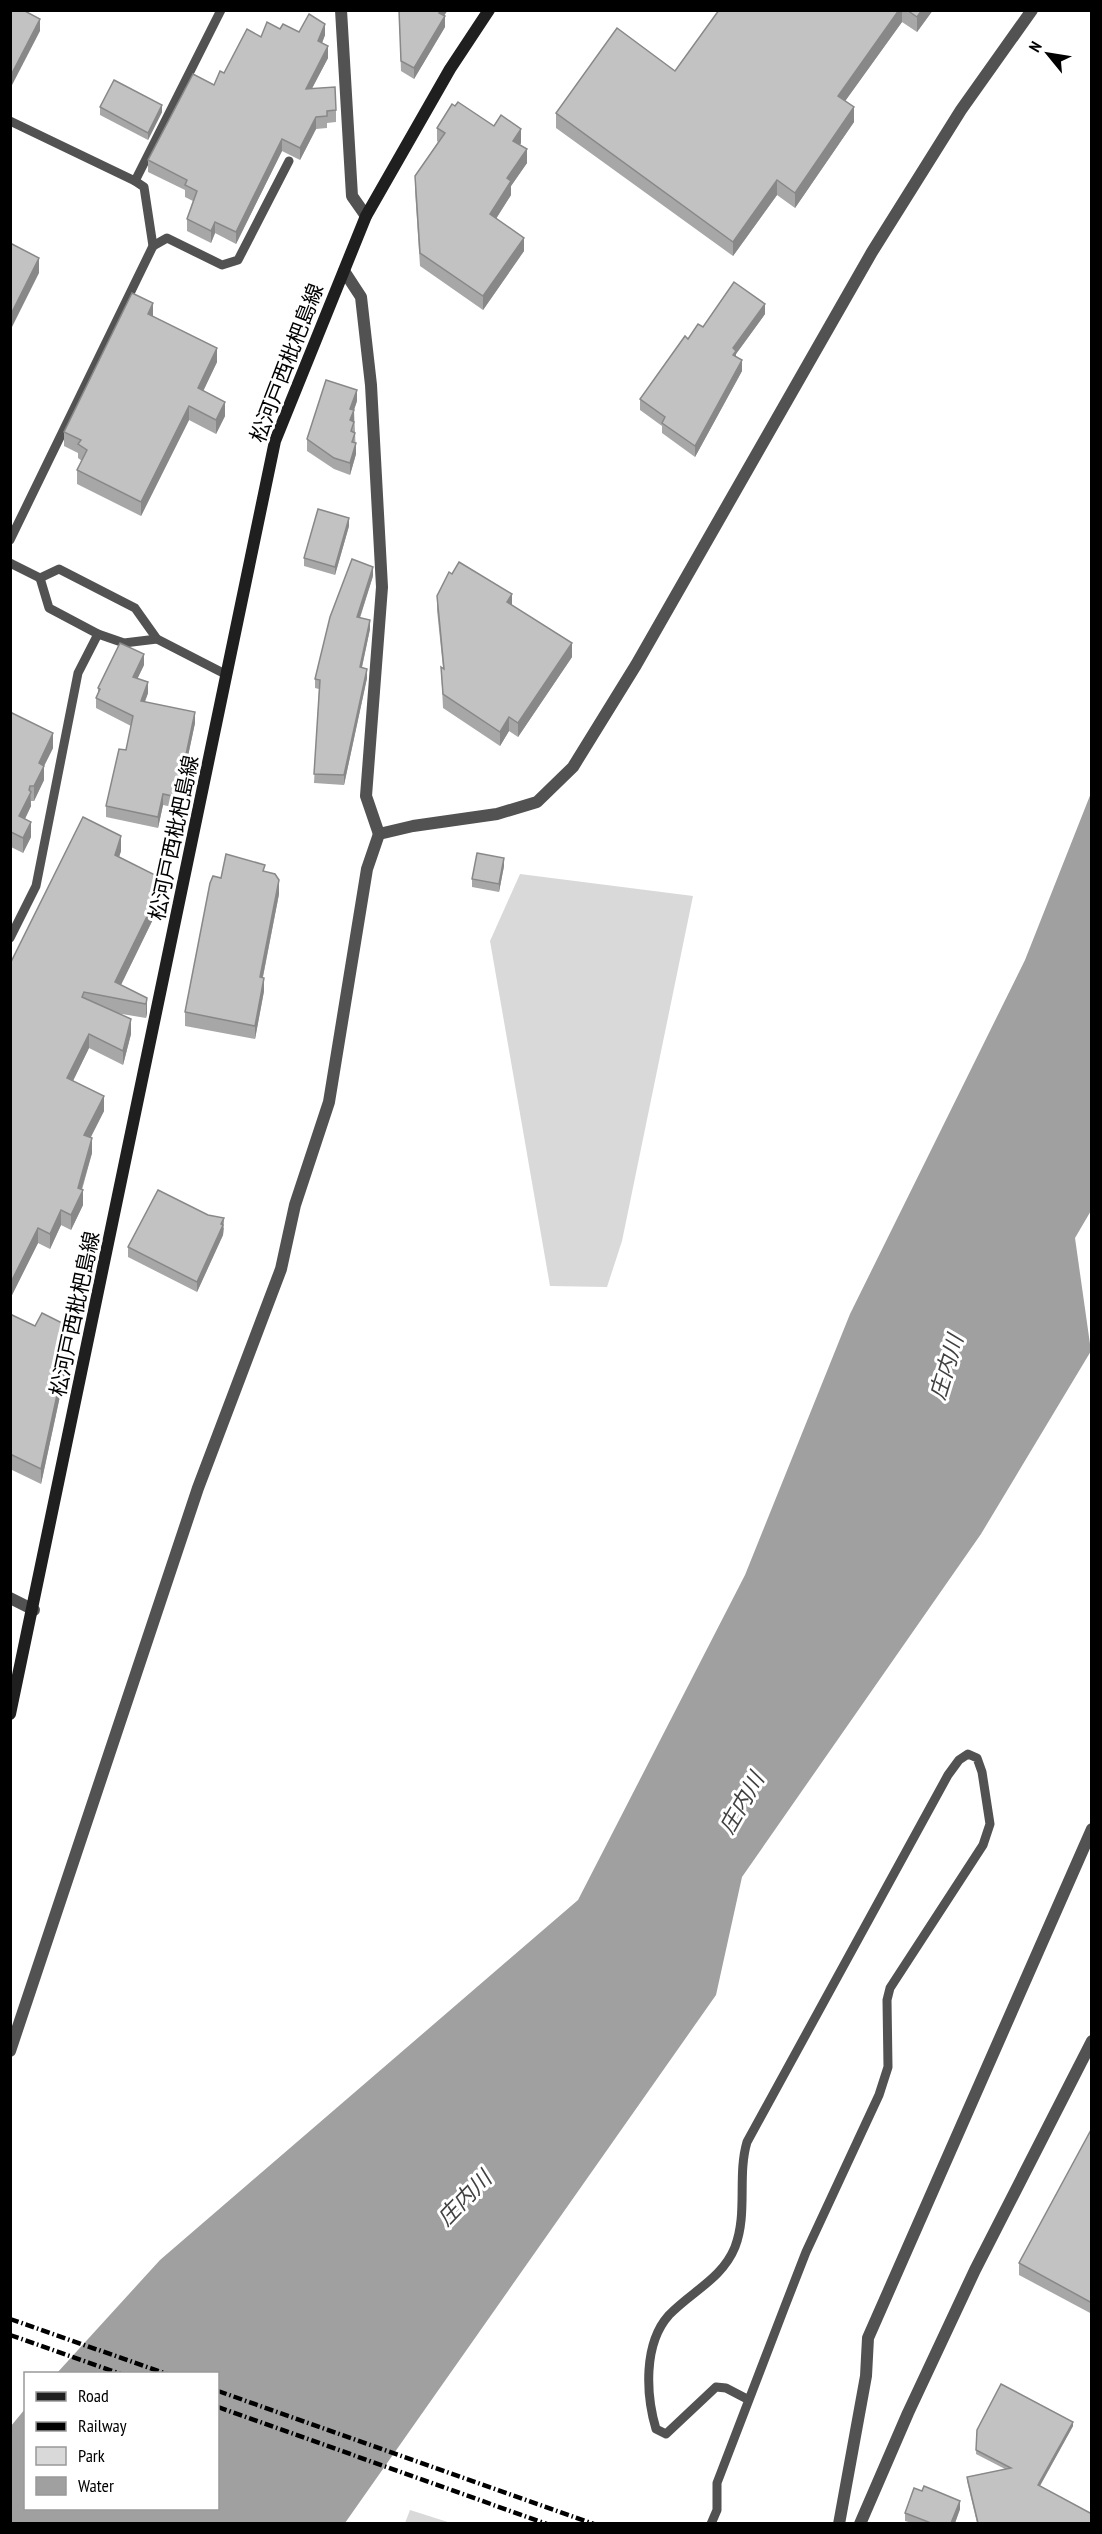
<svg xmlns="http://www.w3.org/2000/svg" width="1102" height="2534" viewBox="0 0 1102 2534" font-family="'PT Sans Narrow','Noto Sans JP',sans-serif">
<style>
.green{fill:#d9d9d9}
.water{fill:#a0a0a0}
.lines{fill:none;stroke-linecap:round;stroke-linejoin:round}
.lane{stroke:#525252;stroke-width:9}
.street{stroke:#525252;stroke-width:12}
.secondary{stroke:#1f1f1f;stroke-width:12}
.rail{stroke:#000;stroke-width:4.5;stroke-dasharray:9 3 1.5 3;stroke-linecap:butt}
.wall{fill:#a7a7a7}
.shaded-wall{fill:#888}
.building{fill:#c2c2c2;stroke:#888;stroke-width:1.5}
.labels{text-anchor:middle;stroke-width:6;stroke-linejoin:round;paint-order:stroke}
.street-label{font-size:21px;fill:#000;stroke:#fff}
.water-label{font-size:22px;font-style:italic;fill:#414141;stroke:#fff}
</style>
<rect width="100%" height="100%" fill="#fff"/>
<g class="green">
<path d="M520,874L693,896L622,1241L607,1287L550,1286L490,941Z"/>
<path d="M410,2510L451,2523H405Z"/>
</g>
<path class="water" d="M1091,793L1092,1209L1075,1238L1091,1351L981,1534L742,1877L716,1995L345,2523H11V2426L25,2409L26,2508H218V2374L57,2373L160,2260L578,1900L745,1575L850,1314L1025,960Z"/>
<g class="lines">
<g class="lane">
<path d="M10,121L135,181L221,10"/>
<path d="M153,246L167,238L222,265L238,260L289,161"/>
<path d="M10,540L153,246L144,187L135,181"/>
<path d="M10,563L40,578L59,569L135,608L157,639L227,675"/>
<path d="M40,578L49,608L98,634L124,643L157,639"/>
<path d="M10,938L36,886L78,673L98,634"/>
<path d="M711,2524L717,2510V2483L785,2306L806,2252L879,2095L888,2067L887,2000L890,1988L983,1845L990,1824L982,1772L977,1758L968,1754L959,1760L948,1775L747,2142C737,2176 748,2213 735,2247C722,2279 692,2291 669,2315C643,2344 646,2395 656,2429L666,2434L716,2387L726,2388L749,2400"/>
</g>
<g class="street">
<path d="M341,10L352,196L366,216"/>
<path d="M344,271L361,297L371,385L382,587L366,796L379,834"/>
<path d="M10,1598L34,1610"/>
<path d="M10,2051L198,1488L281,1269L295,1205L329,1102L367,869L379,834L413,826L497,814L537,802L573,767L636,665L872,252L961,110L1032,10"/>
<path d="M839,2524L866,2376L868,2338L1092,1829"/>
<path d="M860,2524L908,2413L975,2270L1092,2041"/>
</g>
<path class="secondary" d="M10,1714L275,441L366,216L450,69L489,10"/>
<g class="rail">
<path d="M10,2319L167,2374"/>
<path d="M10,2335L121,2374"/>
<path d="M218,2391L594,2524"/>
<path d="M218,2407L547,2524"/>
</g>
</g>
<g class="wall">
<path d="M399,10L444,16L445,27L414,79L401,71Z"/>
<path d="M719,10H933L917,32L902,22L845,101L854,122L795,208L777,195L733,256L556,128V113L675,71Z"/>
<path d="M280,29L325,35L322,43L328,58L312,88L336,110V122L327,123V128L316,129L300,160L282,151L236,244L215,233L211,243L187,231V219L193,201L185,197V190L148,172V160L224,73L261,37Z"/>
<path d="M100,107L162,112L148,140L100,115Z"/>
<path d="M494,126L521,143L520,145L527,163L511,186V195L496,219L524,251L483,310L420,266L415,190V176L438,142L437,141V128Z"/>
<path d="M765,314L736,354V357L742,371L695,457L662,433V426L640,410V399L703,327Z"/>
<path d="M153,317L217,362L203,391L225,416L216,434L189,420L141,516L77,484V470L82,461L78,458V453L64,446V432Z"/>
<path d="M357,401L354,410L356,454L350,475L334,469L307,451V439Z"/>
<path d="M349,526L335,575L304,566V558Z"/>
<path d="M373,576L360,618L370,629L362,667L367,678L344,785L314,783L319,689L315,688V679Z"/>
<path d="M437,596L512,605L572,657L518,737L509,731L500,746L443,708L441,667L443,668L437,610Z"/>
<path d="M144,665L137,679L148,693L145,702L195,723L177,808L163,805L158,828L106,817V806L126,750L131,726L96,708V698L98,694V688Z"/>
<path d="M10,712L53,748L44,766V780L34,801H31V806L25,819L31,837L23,853L11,847L10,848Z"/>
<path d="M121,851L119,857L159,892L158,895V909L121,985L147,998V1013L146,1018L116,1013L131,1034L123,1065L89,1048L73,1081L104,1111L91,1137L92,1153L82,1190L83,1205L71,1230L61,1225L50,1249L38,1243L10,1299V964Z"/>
<path d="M504,866L499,892L472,887V879Z"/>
<path d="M265,871L279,894L263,977L264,991L255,1039L185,1026V1012L221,878Z"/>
<path d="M208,1215L224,1228L223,1235L197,1292L128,1257V1247Z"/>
<path d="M10,1314L63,1342L68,1359L41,1484L10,1469Z"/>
<path d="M1092,2128V2314L1019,2275V2263Z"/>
<path d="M1073,2426L1040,2486L1092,2523H977L967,2481V2477L1005,2469L976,2454L977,2430Z"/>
<path d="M960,2509L955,2523H912L905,2521V2513Z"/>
</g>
<g class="shaded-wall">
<path d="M441,10H448L439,23V13Z"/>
<path d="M899,10H902V22L838,111V96Z"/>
<path d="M922,10H933L917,32V17Z"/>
<path d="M445,16V27L414,79V68Z"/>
<path d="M40,19V31L10,89V77Z"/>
<path d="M325,24V35L318,53V41Z"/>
<path d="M328,46V58L306,100V89Z"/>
<path d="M162,105V112L148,140V133Z"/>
<path d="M854,107V122L795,208V193Z"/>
<path d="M316,117V129L300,160V148Z"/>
<path d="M521,129V143L513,154V141Z"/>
<path d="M282,139V151L236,244V232Z"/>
<path d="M527,149V163L511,186V195L490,228V214L507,178Z"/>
<path d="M777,180V195L733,256V242Z"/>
<path d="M215,222V233L211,243V231Z"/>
<path d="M524,238V251L483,310V296Z"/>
<path d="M39,258V273L10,331V316Z"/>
<path d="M153,303V317L148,314Z"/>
<path d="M765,304V314L736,354V362L733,366V348Z"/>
<path d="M217,348V362L198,402V388Z"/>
<path d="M742,360V371L695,457V446Z"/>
<path d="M357,390V401L350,421V409Z"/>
<path d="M225,402V416L216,434V420Z"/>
<path d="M189,406V420L141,516V502Z"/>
<path d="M354,410V422L350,420Z"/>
<path d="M356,443V454L350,475V463Z"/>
<path d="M349,518V526L335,575V567Z"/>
<path d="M373,567V576L357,626V617Z"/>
<path d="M512,594V608L507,602Z"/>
<path d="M370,620V629L360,676V667Z"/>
<path d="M572,643V657L518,737V723Z"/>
<path d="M144,654V665L133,688V677Z"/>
<path d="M367,669V678L344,785V775Z"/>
<path d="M148,682V693L141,711V701Z"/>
<path d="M195,712V723L177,808V797Z"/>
<path d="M509,717V731L500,746V732Z"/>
<path d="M53,733V748L44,766V780L34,801V786L39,763Z"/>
<path d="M30,786L31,806L19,831V816Z"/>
<path d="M163,794V805L158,828V817Z"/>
<path d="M31,822V837L23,853V838Z"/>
<path d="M121,836V851L115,869V855Z"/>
<path d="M504,858V866L499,892V884Z"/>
<path d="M159,877L158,909L115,997V982L152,891Z"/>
<path d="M279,880V894L260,991V977Z"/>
<path d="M264,978V991L255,1039V1026Z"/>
<path d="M147,998V1013L146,1018V1004Z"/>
<path d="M131,1019V1034L123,1065V1051Z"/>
<path d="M89,1034V1048L67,1093V1078Z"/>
<path d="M104,1096V1111L84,1150V1135Z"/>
<path d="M92,1138V1153L78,1201L83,1190V1205L71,1230V1215L78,1188Z"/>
<path d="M61,1210V1225L50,1249V1234Z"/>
<path d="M224,1218L223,1235L197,1292V1282Z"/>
<path d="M38,1228V1243L10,1299V1284Z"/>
<path d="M68,1344V1359L41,1484V1469Z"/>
<path d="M1073,2422V2426L1038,2489V2485Z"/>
<path d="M960,2501V2509L955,2523H951Z"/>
</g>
<g class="building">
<path d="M10,10H23L40,19L10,77Z"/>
<path d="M399,10H441L439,13L445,16L414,68L401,61Z"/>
<path d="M719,10H899L838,96L854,107L795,193L777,180L733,242L556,113L617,28L675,71Z"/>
<path d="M907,10H922L917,17Z"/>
<path d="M309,14L325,24L318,41L328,46L306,89L335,87L336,110L327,111V116L316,117L300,148L282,139L236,232L215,222L211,231L187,219L197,191L185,185L187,180L148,160L193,74L214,85L220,71L224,73L247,29L261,37L267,22L280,29L283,24L299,32Z"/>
<path d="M114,80L162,105L148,133L100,107Z"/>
<path d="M458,102L494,126L501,115L521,129L513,141L527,149L507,178L511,181L490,214L524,238L483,296L420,253L415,176L445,133L437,128L452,104L455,106Z"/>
<path d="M10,243L39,258L10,316Z"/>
<path d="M734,282L765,304L733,348L736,351L733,355L742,360L695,446L662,423L665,417L640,399L685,336L688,339L698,324L703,327Z"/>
<path d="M132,293L153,303L148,314L217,348L198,388L225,402L216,420L189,406L141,502L77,470L87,450L78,444L81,440L64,432Z"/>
<path d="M326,380L357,390L350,409L354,410L350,420L354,422L351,431L355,433L352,442L356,443L350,463L334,458L307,439Z"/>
<path d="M318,509L349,518L335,567L304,558Z"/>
<path d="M352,559L373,567L357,617L370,620L360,667L367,669L344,775L314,774L320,680L315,679L330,617Z"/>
<path d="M459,562L512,594L507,602L572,643L518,723L509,717L500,732L443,694L441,667L444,669L437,596L449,572L452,574Z"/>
<path d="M120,643L144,654L133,677L148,682L141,701L195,712L177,797L163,794L158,817L106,806L119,749L126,750L133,716L96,698L100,689L98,688Z"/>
<path d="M10,712L53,733L39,763L44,766L34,786H30L29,790L31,792L19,816L31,822L23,838L11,832L10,833Z"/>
<path d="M83,817L121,836L115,855L159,877L152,891L158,894L115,982L147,998L146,1004L84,992L82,997L131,1019L123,1051L89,1034L67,1078L104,1096L84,1135L92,1138L78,1188L83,1190L71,1215L61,1210L50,1234L38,1228L10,1284V964Z"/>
<path d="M477,853L504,858L499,884L472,879Z"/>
<path d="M226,854L265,865L263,871L275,874L279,880L260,977L264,978L255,1026L185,1012L210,883L213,876L221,878Z"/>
<path d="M158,1190L208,1215L224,1218L221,1224L223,1225L197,1282L128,1247Z"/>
<path d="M42,1313L64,1324L62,1341L68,1344L41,1469L10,1454V1314L35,1326Z"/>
<path d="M1092,2128V2303L1019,2263Z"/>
<path d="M1001,2384L1073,2422L1038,2485L1092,2514V2523H978L967,2477L1011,2468L976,2450L977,2430Z"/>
<path d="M924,2486L960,2501L951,2523H931L905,2513L914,2488L922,2491Z"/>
</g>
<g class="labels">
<g class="street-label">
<text transform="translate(287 363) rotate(-69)" y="7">松河戸西枇杷島線</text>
<text transform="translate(174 838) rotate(-78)" y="7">松河戸西枇杷島線</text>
<text transform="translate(75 1314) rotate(-78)" y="7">松河戸西枇杷島線</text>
</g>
<g class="water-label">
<text transform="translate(946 1367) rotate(-73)" y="8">庄内川</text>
<text transform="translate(741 1803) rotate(-60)" y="8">庄内川</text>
<text transform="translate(464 2198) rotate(-46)" y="8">庄内川</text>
</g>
</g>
<rect width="1102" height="2534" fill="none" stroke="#000000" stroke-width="24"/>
<rect x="24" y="2372" width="195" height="138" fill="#ffffff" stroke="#999999" stroke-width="1.5"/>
<rect x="36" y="2392" width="30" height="9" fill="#1f1f1f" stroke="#999999" stroke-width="1.5"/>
<text x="78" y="2402" font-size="18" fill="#000000">Road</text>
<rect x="36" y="2422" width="30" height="9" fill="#000000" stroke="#999999" stroke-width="1.5"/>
<text x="78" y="2432" font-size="18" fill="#000000">Railway</text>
<rect x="36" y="2447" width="30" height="18" fill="#d9d9d9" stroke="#999999" stroke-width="1.5"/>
<text x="78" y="2462" font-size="18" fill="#000000">Park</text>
<rect x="36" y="2477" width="30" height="18" fill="#a0a0a0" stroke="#999999" stroke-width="1.5"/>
<text x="78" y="2492" font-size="18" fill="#000000">Water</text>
<g transform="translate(1048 54) rotate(300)" stroke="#ffffff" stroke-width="4.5" paint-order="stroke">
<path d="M0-4.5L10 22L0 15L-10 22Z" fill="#000000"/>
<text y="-9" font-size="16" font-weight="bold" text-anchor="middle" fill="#000000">N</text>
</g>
</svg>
